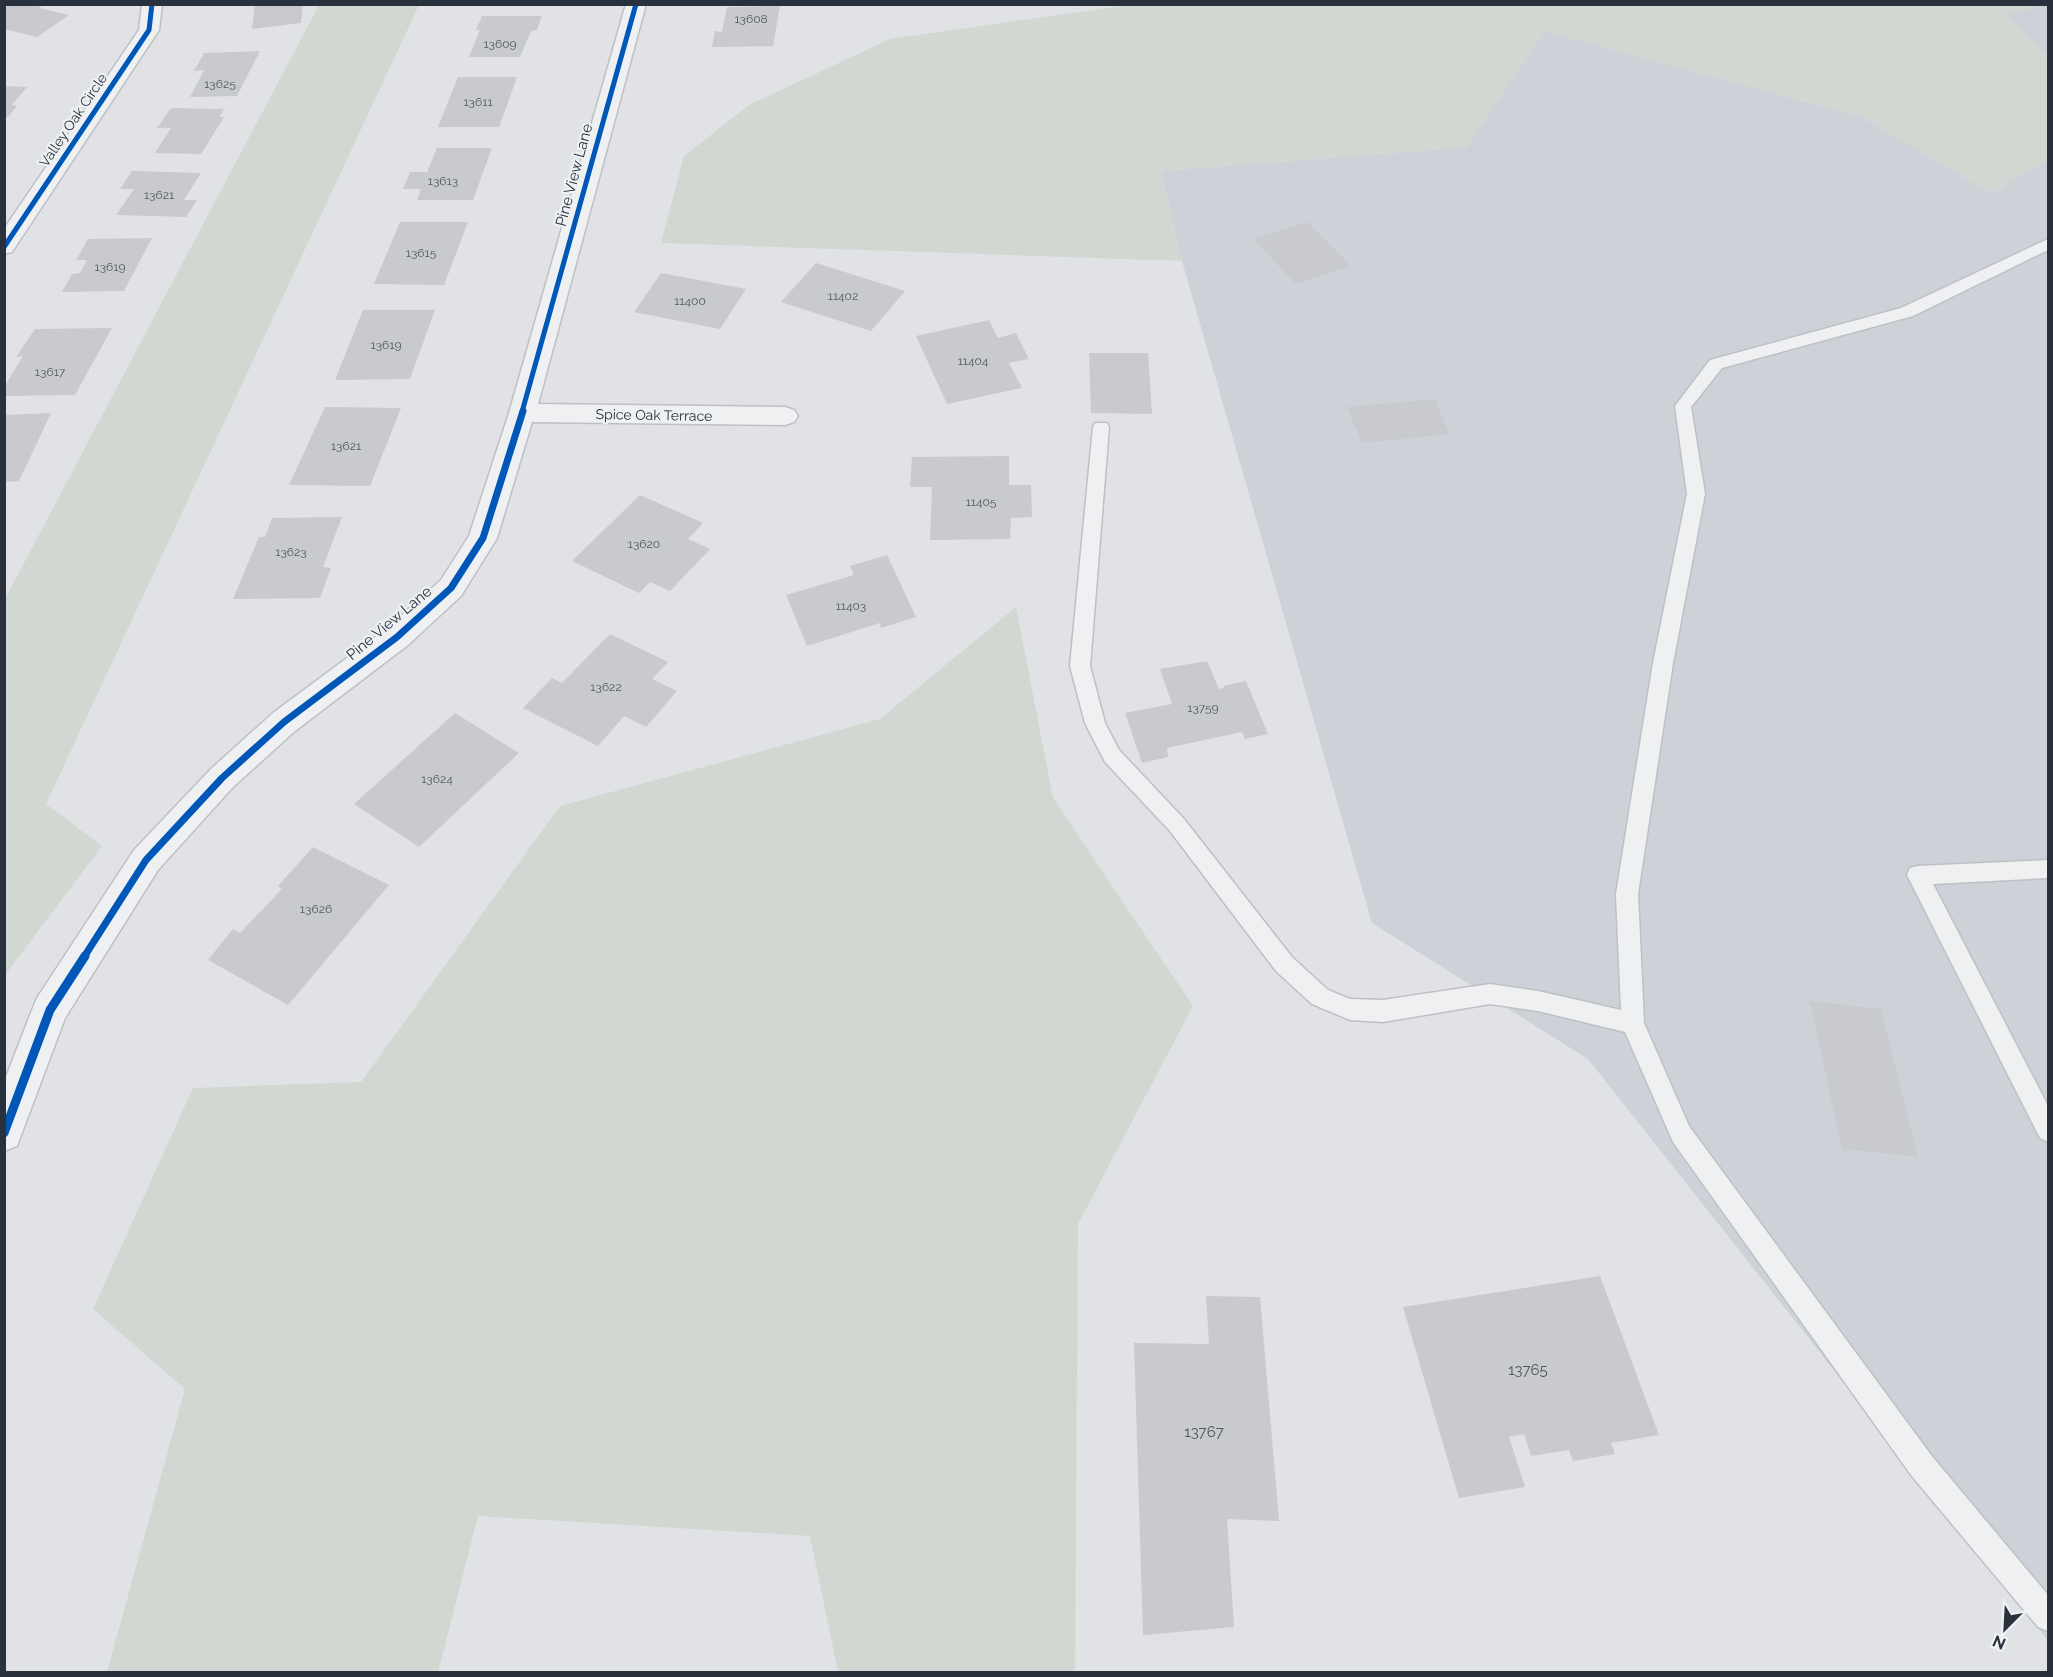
<svg xmlns="http://www.w3.org/2000/svg" width="2053" height="1677" viewBox="0 0 2053 1677" font-family="Raleway,sans-serif">
<style>
.built{fill:#ced2d8}
.green{fill:#d1d8d1}
.building{fill:#c8cacd}
.lines{fill:none;stroke-linecap:round;stroke-linejoin:round}
.lane-casing{stroke:#bec0c3;stroke-width:3}
.street-casing{stroke:#bec0c3;stroke-width:3}
.lane{fill:#eff0f1;fill-rule:evenodd}
.street{fill:#eff0f1;fill-rule:evenodd}
.cycleway-far2-casing{stroke:#edf1f4;stroke-width:8}
.cycleway-far1-casing{stroke:#edf1f4;stroke-width:10}
.cycleway-casing{stroke:#edf1f4;stroke-width:13}
.cycleway-far2{stroke:#0057b8;stroke-width:5}
.cycleway-far1{stroke:#0057b8;stroke-width:7}
.cycleway{stroke:#0057b8;stroke-width:9}
.labels{text-anchor:middle;stroke-width:4.5;stroke-linejoin:round;paint-order:stroke}
.number-label{font-size:12px;fill:#515861}
.far-street-label{font-size:14px;fill:#28313c;stroke:#edf1f4}
.street-label{font-size:15px;fill:#28313c;stroke:#edf1f4}
.near-number-label{font-size:15px;fill:#515861}
</style>
<rect width="100%" height="100%" fill="#e0e2e5"/>
<g class="built">
<path d="M2041,5H2048V56L2005,15Z"/>
<path d="M1545,31L1862,117L1991,193L2048,160V1641L1588,1059L1372,923L1182,261L1161,171L1466,147Z"/>
</g>
<g class="green">
<path d="M319,5H419L46,804L102,846L5,975V599Z"/>
<path d="M1129,5H2041L2006,15L2048,56V160L1991,193L1862,117L1545,31L1466,147L1161,171L1182,261L661,243L684,156L749,105L890,39Z"/>
<path d="M1016,607L1053,798L1193,1006L1078,1224L1075,1672H838L810,1536L478,1516L438,1672H107L185,1389L93,1309L193,1088L361,1082L560,806L880,719Z"/>
</g>
<g class="building">
<path d="M11,4H45L39,8L69,15L37,37L4,29V8Z"/>
<path d="M255,4H303L301,23L252,29Z"/>
<path d="M780,6L773,46L712,47L715,31L722,32L727,7Z"/>
<path d="M482,16H542L537,30L531,31L520,57H469L480,30H476Z"/>
<path d="M260,51L237,96L190,97L204,70L194,71L204,53Z"/>
<path d="M458,77H517L499,127H438Z"/>
<path d="M4,86L27,87L12,105L17,106L8,117H4Z"/>
<path d="M171,108L224,109L219,117H224L201,154L155,153L171,128H157Z"/>
<path d="M437,148H492L473,200H417L421,189H403L410,172H427Z"/>
<path d="M132,171L201,173L184,200H197L186,217L116,215L134,189H120Z"/>
<path d="M400,222H468L444,285L374,284Z"/>
<path d="M1307,222L1351,266L1296,284L1253,239Z"/>
<path d="M152,238L124,291L62,292L72,274L80,273L87,260H76L88,239Z"/>
<path d="M816,263L905,291L871,331L781,302Z"/>
<path d="M661,273L746,289L720,329L634,312Z"/>
<path d="M363,310H435L410,379L335,380Z"/>
<path d="M989,320L998,338L1016,333L1029,359L1009,363L1022,388L947,404L916,336Z"/>
<path d="M112,328L75,395L4,396V387L23,356L16,357L35,329Z"/>
<path d="M1089,353H1148L1152,414L1091,413Z"/>
<path d="M1435,399L1449,434L1362,443L1347,407Z"/>
<path d="M325,407L401,408L370,486L289,485Z"/>
<path d="M51,413L19,481L4,482V415Z"/>
<path d="M1009,456V485H1031L1032,517L1011,518L1010,539L930,540L932,487H910L912,457Z"/>
<path d="M640,495L703,523L688,539L710,549L670,591L650,582L639,593L572,561Z"/>
<path d="M342,517L323,567L331,568L320,598L233,599L259,537H265L272,518Z"/>
<path d="M887,555L916,617L881,628L880,623L807,646L786,595L854,575L850,566Z"/>
<path d="M610,634L668,662L652,679L677,691L646,727L624,716L598,746L523,708L552,678L562,683Z"/>
<path d="M1207,661L1219,689L1224,688L1223,686L1246,681L1268,734L1245,739L1242,732L1167,748L1168,757L1142,763L1125,713L1172,704L1160,669Z"/>
<path d="M455,713L519,753L419,847L354,804Z"/>
<path d="M313,847L389,885L288,1005L208,960L233,929L240,933L282,889L278,886Z"/>
<path d="M1810,1001L1881,1009L1918,1157L1842,1149Z"/>
<path d="M1600,1276L1659,1435L1611,1443L1615,1454L1573,1461L1569,1450L1531,1456L1524,1434L1509,1437L1525,1487L1459,1498L1403,1307Z"/>
<path d="M1206,1296L1260,1297L1279,1521L1227,1519L1234,1627L1143,1635L1134,1343L1209,1344Z"/>
</g>
<g class="lines">
<defs>
<g id="lane">
<path d="M2048,239V250L1913,316L1722,368L1691,407L1705,494L1673,663L1638,894L1644,1023L1689,1126L1931,1455L2048,1595V1631L2038,1627L1911,1475L1673,1142L1625,1032L1538,1011L1490,1004L1383,1022L1350,1020L1312,1004L1276,971L1170,831L1105,762L1085,723L1070,666L1093,427L1095,423H1107L1109,427L1090,666L1105,723L1119,750L1184,819L1292,957L1328,990L1350,999L1383,1000L1490,984L1538,991L1621,1010L1616,894L1653,663L1687,494L1675,406L1710,360L1901,308Z"/>
<path d="M2048,860V878L1933,884L2048,1106V1142L2040,1138L1907,875L1910,868L1918,866Z"/>
</g>
<g id="street">
<path d="M142,4H162L159,30L12,252L4,254V229L139,30Z"/>
<path d="M626,4H646L538,404L785,407L794,410L798,416L794,422L785,425L532,422L497,538L461,596L408,645L295,731L233,787L158,870L65,1018L17,1146L4,1151V1082L32,1010L37,998L134,850L211,769L273,713L386,629L441,580L469,536L509,413Z"/>
</g>
</defs>
<use href="#lane" class="lane-casing"/>
<use href="#street" class="street-casing"/>
<use href="#lane" class="lane"/>
<use href="#street" class="street"/>
<defs>
<g id="cycleway-far2">
<path d="M4,247L149,30L152,4"/>
<path d="M522,412L636,4"/>
</g>
<path id="cycleway-far1" d="M84,957L146,860L222,778L284,722L397,637L451,588L483,538L523,411"/>
<path id="cycleway" d="M4,1133L50,1010L85,956"/>
</defs>
<use href="#cycleway-far2" class="cycleway-far2-casing"/>
<use href="#cycleway-far1" class="cycleway-far1-casing"/>
<use href="#cycleway" class="cycleway-casing"/>
<use href="#cycleway-far2" class="cycleway-far2"/>
<use href="#cycleway-far1" class="cycleway-far1"/>
<use href="#cycleway" class="cycleway"/>
</g>
<g class="labels">
<g class="number-label">
<text x="751" y="23">13608</text>
<text x="500" y="48">13609</text>
<text x="220" y="88">13625</text>
<text x="478" y="106">13611</text>
<text x="443" y="185">13613</text>
<text x="159" y="199">13621</text>
<text x="421" y="257">13615</text>
<text x="110" y="271">13619</text>
<text x="843" y="300">11402</text>
<text x="690" y="305">11400</text>
<text x="386" y="349">13619</text>
<text x="973" y="365">11404</text>
<text x="50" y="376">13617</text>
<text x="346" y="450">13621</text>
<text x="981" y="506">11405</text>
<text x="644" y="548">13620</text>
<text x="291" y="556">13623</text>
<text x="851" y="610">11403</text>
<text x="606" y="691">13622</text>
<text x="1203" y="712">13759</text>
<text x="437" y="783">13624</text>
<text x="316" y="913">13626</text>
</g>
<g class="far-street-label">
<text transform="translate(73 120) rotate(-56)" y="5">Valley Oak Circle</text>
<text transform="translate(654 415) rotate(1)" y="5">Spice Oak Terrace</text>
</g>
<g class="street-label">
<text transform="translate(574 175) rotate(-75)" y="5">Pine View Lane</text>
<text transform="translate(389 623) rotate(-40)" y="5">Pine View Lane</text>
</g>
<g class="near-number-label">
<text x="1528" y="1375">13765</text>
<text x="1204" y="1437">13767</text>
</g>
</g>
<rect width="2053" height="1677" fill="none" stroke="#28313c" stroke-width="12"/>
<g transform="translate(2005 1629) rotate(204)" stroke="#edf1f4" stroke-width="4.5" paint-order="stroke">
<path d="M0-4.5L10 22L0 15L-10 22Z" fill="#28313c"/>
<text y="-9" font-size="16" font-weight="bold" text-anchor="middle" fill="#28313c">N</text>
</g>
</svg>
